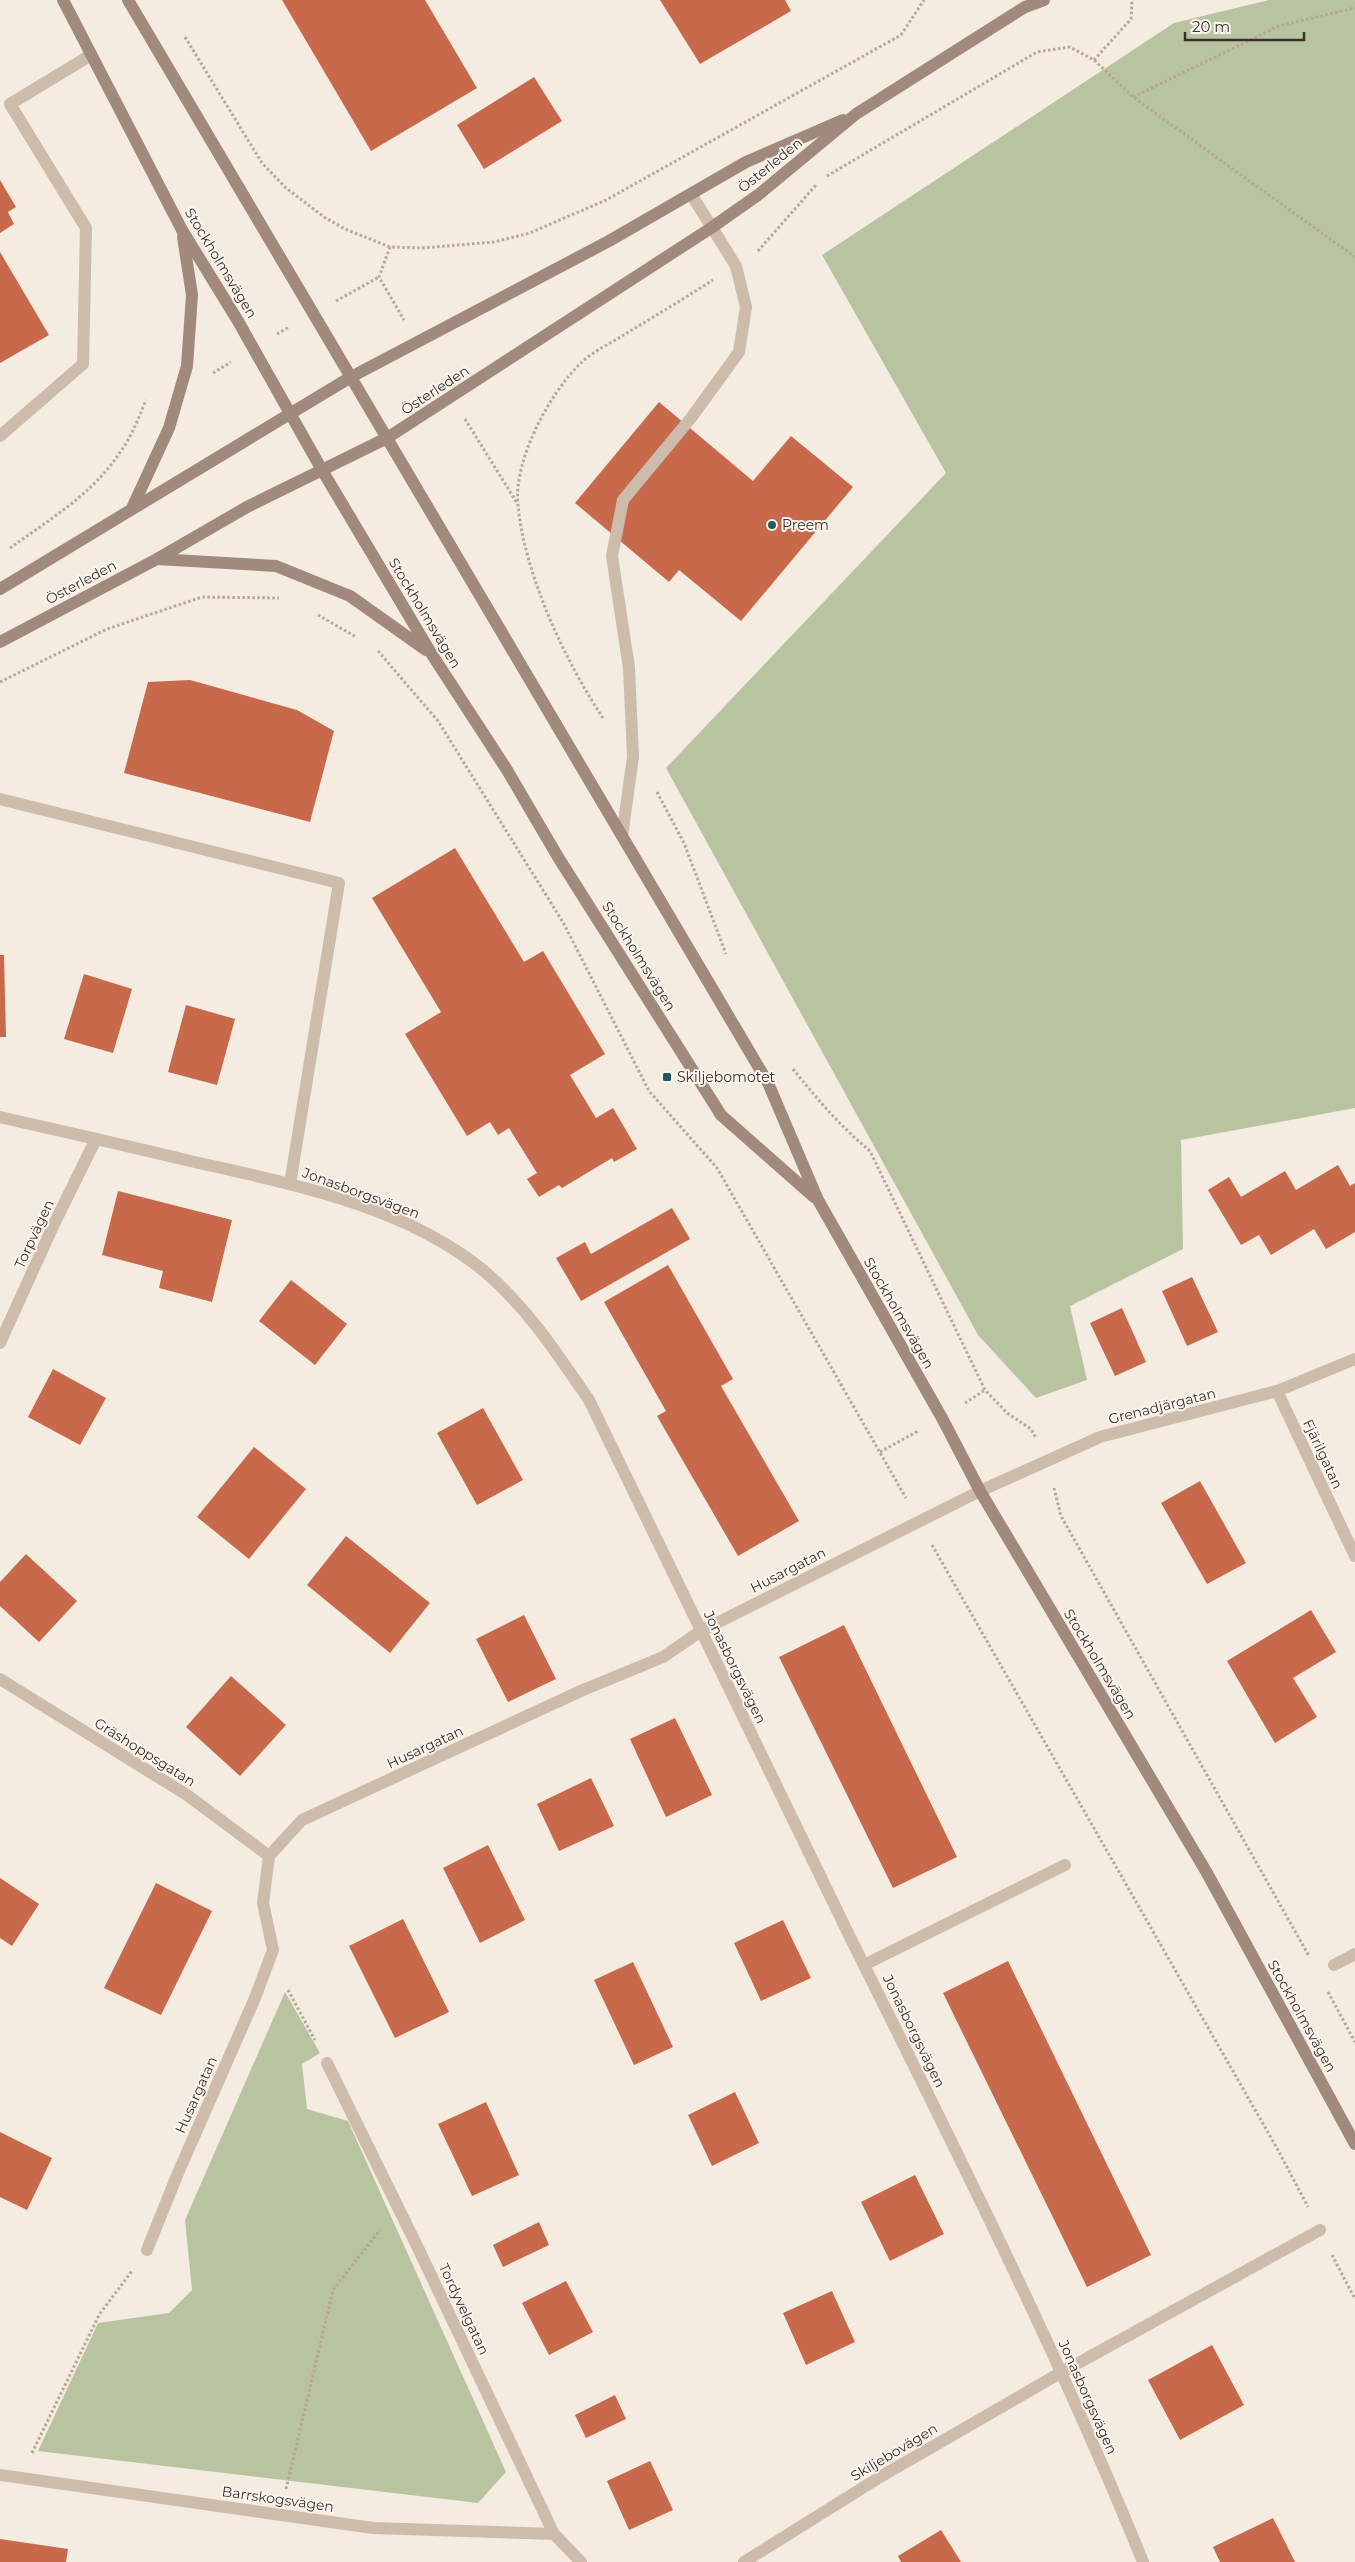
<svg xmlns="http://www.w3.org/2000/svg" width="1355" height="2562" viewBox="0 0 1355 2562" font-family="Montserrat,sans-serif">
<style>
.green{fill:#b8c4a0}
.building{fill:#c8694b}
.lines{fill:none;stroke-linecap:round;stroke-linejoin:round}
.path{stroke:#b9a596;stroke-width:3;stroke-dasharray:2.5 2.5;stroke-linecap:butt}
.lane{stroke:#cdbbac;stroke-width:12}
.street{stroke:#cdbbac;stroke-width:12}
.secondary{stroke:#a18a7d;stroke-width:12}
.poi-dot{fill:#1f5a5e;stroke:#fbf5ee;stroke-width:2}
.labels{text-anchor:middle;stroke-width:4;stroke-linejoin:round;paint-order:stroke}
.street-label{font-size:14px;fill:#3b302b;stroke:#fbf5ee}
.poi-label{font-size:14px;fill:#3b302b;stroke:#fbf5ee;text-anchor:start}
</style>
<rect width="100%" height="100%" fill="#f4ebe1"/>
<g class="green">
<path d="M1269,0H1355V1108L1181,1140L1183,1249L1070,1306L1087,1380L1036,1398L978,1335L666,768L946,473L822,255L1174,23Z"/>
<path d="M285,1992L320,2053L302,2064L307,2109L348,2121L506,2472L478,2503L38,2451L98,2323L169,2313L192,2290L185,2220Z"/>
</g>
<g class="building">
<path d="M282,0H425L477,88L371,151Z"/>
<path d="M660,0H785L791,11L700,64Z"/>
<path d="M534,77L562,121L484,169L457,125Z"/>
<path d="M0,180L16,207L8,212L14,224L0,233Z"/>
<path d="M0,252L49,335L0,363Z"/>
<path d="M659,402L753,481L791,436L853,487L741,621L679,570L669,582L575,503Z"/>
<path d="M190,680L297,710L334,731L310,822L124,773L148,682Z"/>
<path d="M455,848L524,962L543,951L605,1054L570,1075L596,1118L613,1108L637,1149L614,1162L612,1158L562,1188L559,1185L539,1197L527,1179L537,1173L509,1128L498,1135L490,1122L467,1136L405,1034L441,1012L372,898Z"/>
<path d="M0,955H4L6,1037H0Z"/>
<path d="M84,974L132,989L113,1053L64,1039Z"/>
<path d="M186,1005L235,1019L217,1085L168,1072Z"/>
<path d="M1338,1165L1350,1186L1355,1183V1232L1326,1249L1314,1229L1271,1255L1259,1235L1241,1245L1208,1190L1229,1177L1241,1197L1285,1171L1296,1190Z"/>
<path d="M118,1191L232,1220L212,1302L159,1288L163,1271L102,1255Z"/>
<path d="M672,1208L690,1239L581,1301L556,1258L585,1242L591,1254Z"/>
<path d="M668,1265L733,1379L721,1386L799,1521L738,1556L657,1416L666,1411L604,1302Z"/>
<path d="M1192,1277L1218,1332L1187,1346L1162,1291Z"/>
<path d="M291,1280L347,1324L315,1365L259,1321Z"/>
<path d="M1122,1308L1146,1362L1115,1376L1090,1323Z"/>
<path d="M53,1369L106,1398L80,1445L28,1417Z"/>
<path d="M483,1408L523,1480L477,1505L437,1433Z"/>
<path d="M254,1447L306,1489L249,1559L197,1517Z"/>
<path d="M1200,1481L1246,1563L1207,1584L1161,1503Z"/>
<path d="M346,1536L430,1603L390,1653L307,1585Z"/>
<path d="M26,1554L77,1601L39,1642L0,1606V1582Z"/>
<path d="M1311,1610L1336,1652L1293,1678L1317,1717L1275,1743L1227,1661Z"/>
<path d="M524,1615L556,1679L508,1702L476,1639Z"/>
<path d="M844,1625L957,1857L893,1888L779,1657Z"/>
<path d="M231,1676L286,1725L240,1776L186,1727Z"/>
<path d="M675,1718L712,1795L666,1817L630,1739Z"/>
<path d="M591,1778L614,1826L559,1851L537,1804Z"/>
<path d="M488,1845L525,1920L480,1943L443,1868Z"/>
<path d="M0,1878L39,1904L12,1946L0,1938Z"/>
<path d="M156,1883L212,1911L161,2015L104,1988Z"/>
<path d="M403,1919L449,2012L395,2038L349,1946Z"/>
<path d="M783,1920L811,1978L761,2001L734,1943Z"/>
<path d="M1008,1961L1151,2255L1087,2287L943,1993Z"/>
<path d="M633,1962L673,2047L634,2065L594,1980Z"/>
<path d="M735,2092L759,2143L712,2166L688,2115Z"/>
<path d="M486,2102L519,2175L472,2196L438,2124Z"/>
<path d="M0,2132L52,2158L27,2210L0,2197Z"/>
<path d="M915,2175L944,2234L890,2261L861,2202Z"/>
<path d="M539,2222L549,2245L503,2267L493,2245Z"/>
<path d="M566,2281L593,2332L549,2355L522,2303Z"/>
<path d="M832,2291L855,2342L806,2365L783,2313Z"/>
<path d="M1212,2345L1244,2405L1180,2440L1148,2380Z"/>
<path d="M615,2395L626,2419L586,2438L575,2415Z"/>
<path d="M650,2461L673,2510L629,2530L607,2481Z"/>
<path d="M1273,2518L1295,2562H1220L1213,2547Z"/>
<path d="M941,2530L961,2562H901L898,2556Z"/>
<path d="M0,2539L68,2549L66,2562H0Z"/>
</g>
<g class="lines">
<g class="path">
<path d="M185,37L262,163L286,188L324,217L345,229L390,247L422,248L494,242L530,233L606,200L901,35L924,0"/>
<path d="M1094,60L1131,19L1132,0"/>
<path d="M1133,97L1279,26L1355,8"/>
<path d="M827,176L1037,52L1070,47L1094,60L1133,97L1355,257"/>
<path d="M390,247L379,277L404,320"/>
<path d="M758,251L816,185"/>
<path d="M336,301L379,277"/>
<path d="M277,334L289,327"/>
<path d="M213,373L231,362"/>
<path d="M465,419L517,503"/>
<path d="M10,548C49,520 94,493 121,451C132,436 139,417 146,400"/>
<path d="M318,615L356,637"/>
<path d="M378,651L438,721L564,924L649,1091L717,1168L906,1498"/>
<path d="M0,682L107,629L202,597L279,598"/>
<path d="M603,718C565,661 524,573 518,505C513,461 550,392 581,363C592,352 609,344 622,336C652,318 683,299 713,280"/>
<path d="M657,792L684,843L726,954"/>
<path d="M793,1069C817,1099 841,1127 870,1151L985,1390L1007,1413L1031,1429L1036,1438"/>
<path d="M965,1403L985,1390"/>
<path d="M880,1452L918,1431"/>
<path d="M1054,1488L1061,1516L1309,1956"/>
<path d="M932,1545L1278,2150L1308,2207"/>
<path d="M288,1990L315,2040"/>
<path d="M1328,1992L1355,2042"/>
<path d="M1332,2255L1355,2299"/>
<path d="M32,2453L99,2315L132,2271"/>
<path d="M286,2489L333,2290L380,2230"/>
</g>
<g class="lane">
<path d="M0,436L83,364L86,228L10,104L91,55"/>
<path d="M0,799L339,883L290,1184"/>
<path d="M622,836L633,757L629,668L612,556L623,500L691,418L739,352L746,307L736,266L691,194"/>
<path d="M864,1965L1065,1865"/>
<path d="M1062,2372L1320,2230"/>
</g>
<g class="street">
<path d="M0,1117C66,1132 133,1147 199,1163C296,1185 405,1206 484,1271C526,1306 558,1355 589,1400C676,1578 762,1757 849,1935C952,2142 1056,2348 1143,2562"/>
<path d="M0,1343L54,1224L96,1139"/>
<path d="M1277,1391L1355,1556"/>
<path d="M0,1679L187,1795L269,1856"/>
<path d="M1334,1965L1355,1954"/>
<path d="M327,2063L418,2248L554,2534L581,2562"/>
<path d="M147,2250L178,2173L255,1998L273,1950L263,1903L269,1856L302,1820L583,1690L663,1657L701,1631L980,1491L1100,1437L1277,1391L1355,1359"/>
<path d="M0,2475L373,2528L554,2534"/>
<path d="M744,2562L880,2477L1062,2372"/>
</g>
<g class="secondary">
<path d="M63,0L182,230L238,321L322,470L431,653L507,770L558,857L721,1115L814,1197"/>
<path d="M128,0L768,1083L818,1200L942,1418L980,1491L1207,1873L1355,2144"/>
<path d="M133,506L169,428L187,366L192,295L183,237"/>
<path d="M157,559L276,566L350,596L426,650"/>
<path d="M0,589L351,377L609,241L746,162L843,120"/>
<path d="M0,642L157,559L247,507L387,438L711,228L758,195L856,114L1025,7L1044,0"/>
</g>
</g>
<g class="poi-dot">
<circle cx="772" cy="525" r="5"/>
<rect x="662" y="1072" width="10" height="10" rx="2.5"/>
</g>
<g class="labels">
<g class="street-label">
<text transform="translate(770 165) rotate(-39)" y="5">Österleden</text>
<text transform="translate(221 263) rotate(59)" y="5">Stockholmsvägen</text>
<text transform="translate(435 390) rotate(-33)" y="5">Österleden</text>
<text transform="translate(81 582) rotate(-28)" y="5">Österleden</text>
<text transform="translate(425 613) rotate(59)" y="5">Stockholmsvägen</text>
<text transform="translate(639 956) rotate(58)" y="5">Stockholmsvägen</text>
<text transform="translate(361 1193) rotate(20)" y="5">Jonasborgsvägen</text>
<text transform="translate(34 1234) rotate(-65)" y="5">Torpvägen</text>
<text transform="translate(899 1313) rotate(60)" y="5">Stockholmsvägen</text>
<text transform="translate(1162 1406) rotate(-14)" y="5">Grenadjärgatan</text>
<text transform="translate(1323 1454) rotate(65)" y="5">Fjärilgatan</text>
<text transform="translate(788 1570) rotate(-27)" y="5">Husargatan</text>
<text transform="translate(1100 1664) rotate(59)" y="5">Stockholmsvägen</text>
<text transform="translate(735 1667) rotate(64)" y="5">Jonasborgsvägen</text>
<text transform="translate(425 1747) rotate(-25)" y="5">Husargatan</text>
<text transform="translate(145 1752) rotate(32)" y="5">Gräshoppsgatan</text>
<text transform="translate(1302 2016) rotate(61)" y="5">Stockholmsvägen</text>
<text transform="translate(914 2031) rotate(64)" y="5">Jonasborgsvägen</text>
<text transform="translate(196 2095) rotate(-66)" y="5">Husargatan</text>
<text transform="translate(464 2309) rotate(65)" y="5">Tordyvelgatan</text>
<text transform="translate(1088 2397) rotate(66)" y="5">Jonasborgsvägen</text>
<text transform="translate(894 2452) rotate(-31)" y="5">Skiljebovägen</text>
<text transform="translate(278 2499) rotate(8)" y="5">Barrskogsvägen</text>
</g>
<g class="poi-label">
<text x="782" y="530">Preem</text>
<text x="677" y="1082">Skiljebomotet</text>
</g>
</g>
<path d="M1185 32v8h119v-8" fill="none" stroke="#3b302b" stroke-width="2.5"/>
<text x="1192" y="32" font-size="15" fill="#3b302b" stroke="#fbf5ee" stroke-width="4" paint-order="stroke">20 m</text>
</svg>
